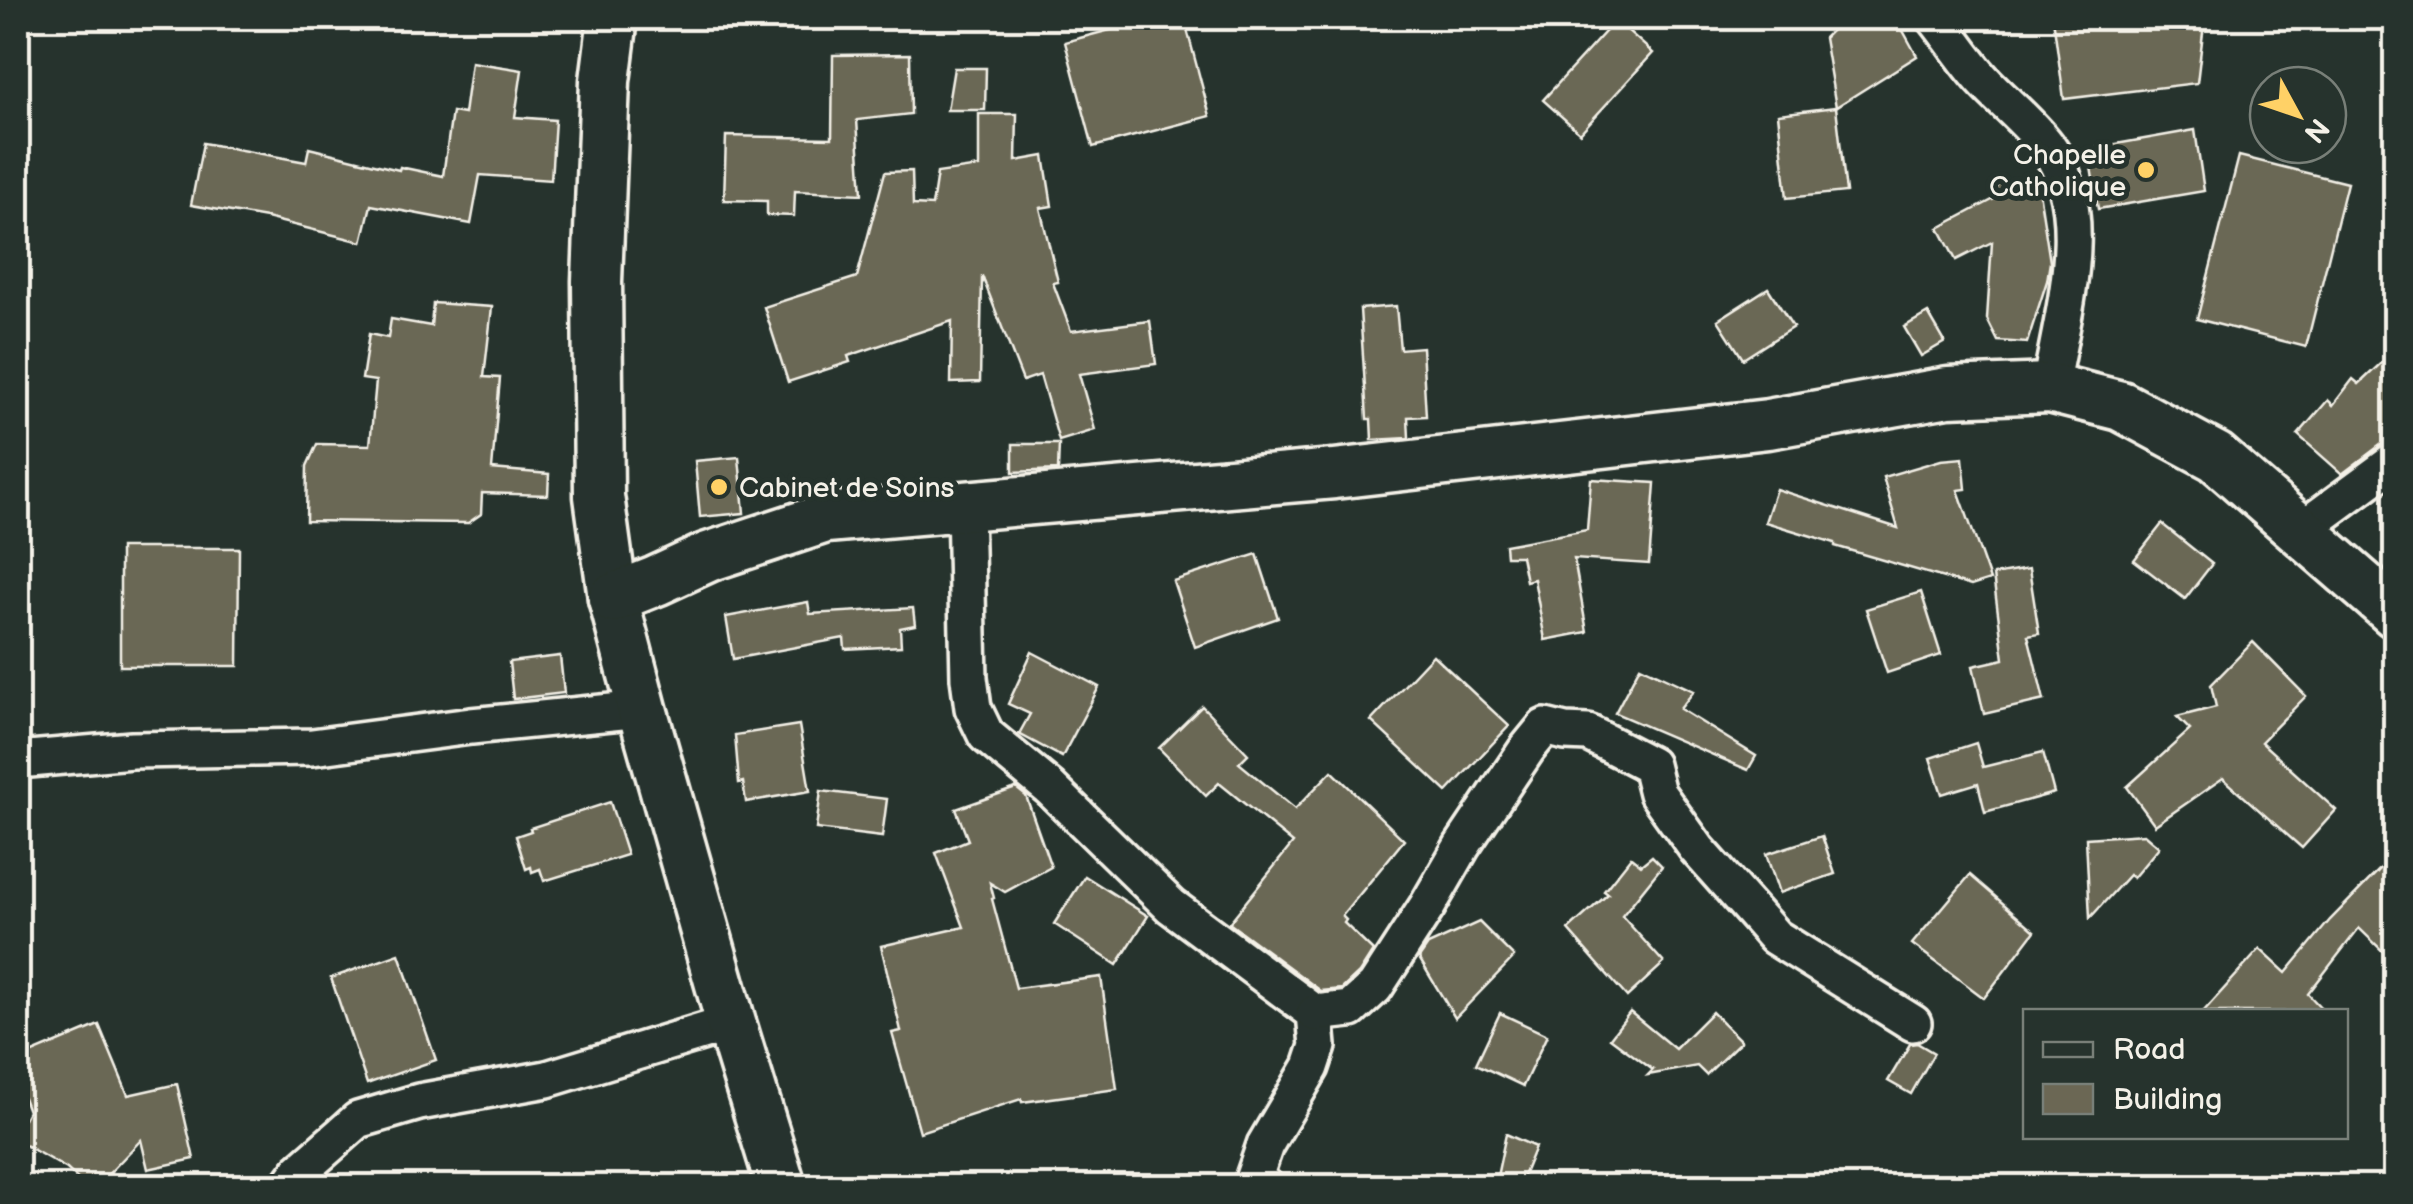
<svg xmlns="http://www.w3.org/2000/svg" width="2413" height="1204" viewBox="0 0 2413 1204" font-family="'Balsamiq Sans',sans-serif">
<style>
.building{fill:#6b6754;stroke:#f4f1e8;stroke-width:2.5}
.lines{fill:none;stroke-linecap:round;stroke-linejoin:round}
.street-casing{stroke:#f4f1e8;stroke-width:42}
.secondary-casing{stroke:#f4f1e8;stroke-width:55}
.street{stroke:#26332d;stroke-width:35}
.secondary{stroke:#26332d;stroke-width:48}
.poi-dot{fill:#ffd166;stroke:#26332d;stroke-width:4}
.labels{text-anchor:middle;stroke-width:10;stroke-linejoin:round;paint-order:stroke}
.poi-label{font-size:28px;fill:#f4f1e8;stroke:#26332d;text-anchor:end}
</style>
<rect width="100%" height="100%" fill="#26332d"/>
<filter id="ink" filterUnits="userSpaceOnUse"><feTurbulence type="fractalNoise" baseFrequency=".01" numOctaves="2"/><feDisplacementMap in="SourceGraphic" scale="20" xChannelSelector="R" yChannelSelector="G"/><feConvolveMatrix kernelMatrix="1 2 1 2 8 2 1 2 1" color-interpolation-filters="sRGB"/></filter>
<g filter="url(#ink)">
<g class="building">
<path d="M1155,18H1184L1210,116L1093,147L1065,42Z"/>
<path d="M1844,18H1896L1917,56L1836,107L1824,38Z"/>
<path d="M2053,18H2140L2204,24L2197,83L2064,99Z"/>
<path d="M1616,20L1653,53L1580,133L1543,100Z"/>
<path d="M910,54L911,114L857,120L862,194L795,191L794,216L767,215V201L724,200L726,136L832,138L833,55Z"/>
<path d="M471,62L522,70L515,117L555,120L551,180L480,175L471,224L371,205L362,242L266,218L191,205L203,143L306,162L309,148L399,170L400,167L443,176L452,112L464,114Z"/>
<path d="M954,68H986L985,110H947Z"/>
<path d="M1836,107L1846,192L1787,198L1778,114Z"/>
<path d="M979,114H1017L1016,161L1044,156L1052,206L1040,208L1058,282L1053,283L1071,331L1150,321L1156,364L1079,374L1095,430L1059,441L1040,375L1023,381L982,276L980,382L951,383L952,321L848,356L850,362L788,382L764,307L857,277L885,172L912,171L913,205L932,206L937,173L979,167Z"/>
<path d="M2195,130L2204,191L2098,209L2088,149Z"/>
<path d="M2239,156L2347,183L2306,347L2197,319Z"/>
<path d="M1997,182L2038,185L2050,262L2047,281L2027,343L1998,341L1987,319L1992,242L1956,260L1939,228L1996,198Z"/>
<path d="M1768,288L1793,327L1743,359L1718,320Z"/>
<path d="M433,303L492,307L484,377L500,378L492,469L549,474L548,495L482,493L481,514L468,523L306,521L307,466L317,444L370,445L376,381L362,379L369,334L388,338L391,319L431,326Z"/>
<path d="M1396,306L1400,349L1422,347L1426,416L1408,417L1409,438L1372,440L1371,419H1367L1360,309Z"/>
<path d="M1928,313L1945,342L1921,356L1904,327Z"/>
<path d="M2396,349V438L2383,443L2342,474L2298,435L2328,400L2333,405L2353,379L2359,384Z"/>
<path d="M1013,444H1059L1058,470L1013,472Z"/>
<path d="M739,457L744,513L700,517L695,461Z"/>
<path d="M1963,458L1966,489L1958,490L1990,580L1971,586L1835,546V543L1765,522L1776,489L1898,528L1883,477L1941,460Z"/>
<path d="M1591,479L1655,483L1649,564L1574,559L1587,632L1545,640L1534,579L1526,581L1521,556H1506L1505,545L1587,530Z"/>
<path d="M2162,524L2212,564L2185,599L2134,560Z"/>
<path d="M120,548H239L238,666H120Z"/>
<path d="M1257,554L1278,618L1195,647L1173,581Z"/>
<path d="M2029,569L2039,633L2028,635L2044,700L1984,714L1973,666L2004,659L1993,575Z"/>
<path d="M1921,592L1941,655L1887,673L1866,609Z"/>
<path d="M808,602L810,614L913,608L915,625L900,628L901,646L845,649L844,638L733,659L726,617Z"/>
<path d="M2253,642L2306,696L2261,742L2336,810L2302,848L2223,778L2155,825L2127,787L2190,730L2177,717L2216,707L2211,685Z"/>
<path d="M1032,652L1099,687L1062,757L1019,734L1030,714L1008,704Z"/>
<path d="M1433,655L1509,726L1447,792L1371,721Z"/>
<path d="M560,656L564,693L513,699L509,662Z"/>
<path d="M1640,666L1694,691L1680,709L1756,756L1748,770L1615,713Z"/>
<path d="M1202,706L1248,754L1239,763L1295,809L1332,771L1404,840L1342,916L1346,920L1344,923L1373,951L1359,973L1342,989L1321,991L1229,923L1293,843L1219,783L1206,796L1159,748Z"/>
<path d="M799,725L810,791L746,802L743,782L739,783L735,735Z"/>
<path d="M1976,743L1983,767L2043,752L2054,793L1985,812L1978,783L1942,794L1930,758Z"/>
<path d="M1016,788L1026,796L1051,867L1005,892L990,883L994,898L992,899L1016,988L1101,977L1117,1089L1022,1102L1021,1099L920,1132L892,1033L901,1031L881,946L964,927L936,853L968,840L956,809Z"/>
<path d="M821,791L887,799L882,837L816,829Z"/>
<path d="M610,802L627,855L544,881L540,869L532,872L531,867L526,869L516,836L531,831L530,828Z"/>
<path d="M2144,834L2159,847L2133,878L2129,875L2090,918L2086,838Z"/>
<path d="M1822,836L1835,874L1779,893L1766,854Z"/>
<path d="M1652,856L1662,866L1622,916L1664,963L1627,997L1568,930L1608,894L1604,891L1631,857L1641,865Z"/>
<path d="M2383,866L2396,877V881L2386,893L2396,902V964L2359,928L2308,994L2325,1012H2203L2260,949L2286,973L2330,920Z"/>
<path d="M1970,875L2035,931L1984,998L1912,944Z"/>
<path d="M1085,876L1148,916L1117,965L1054,924Z"/>
<path d="M1479,922L1514,957L1455,1018L1419,958L1428,945Z"/>
<path d="M399,954L436,1060L367,1084L331,978Z"/>
<path d="M1630,1012L1675,1049L1712,1012L1741,1041L1706,1075L1697,1066L1648,1075L1653,1070L1610,1038Z"/>
<path d="M1500,1013L1547,1035L1523,1086L1476,1064Z"/>
<path d="M99,1025L128,1095L177,1084L194,1159L148,1169L141,1140L97,1186H85L67,1169L18,1141V1130L28,1111L18,1084V1059Z"/>
<path d="M1917,1043L1934,1053L1911,1094L1888,1081L1910,1044Z"/>
<path d="M1506,1134L1535,1147L1519,1186H1495Z"/>
</g>
<g class="lines">
<defs>
<g id="street">
<path d="M1935,18C1951,38 1965,60 1982,79C2003,102 2029,122 2047,146C2095,211 2062,315 2050,388"/>
<path d="M965,506L969,678L973,708L986,735L1050,788L1171,906L1315,1013L1318,1046L1311,1067L1265,1145L1254,1177L1265,1186"/>
<path d="M2301,530L2396,460"/>
<path d="M18,760L132,750L312,747L471,726L642,709"/>
<path d="M1315,1013L1351,1009L1375,987L1428,905L1462,846L1527,749L1545,727L1565,732L1588,733L1650,765L1657,793L1697,849L1775,937L1913,1023"/>
<path d="M289,1186L300,1171L358,1120L419,1102L547,1079L731,1023"/>
</g>
<g id="secondary">
<path d="M613,18L605,81L597,281L599,496L613,598L642,709L731,1023L781,1186"/>
<path d="M613,598L656,581L708,557L826,518L1334,474L1768,424L1948,392L2050,388L2121,406L2216,457L2396,614"/>
</g>
</defs>
<use href="#street" class="street-casing"/>
<use href="#secondary" class="secondary-casing"/>
<use href="#street" class="street"/>
<use href="#secondary" class="secondary"/>
</g>
</g>
<g class="poi-dot">
<circle cx="2146" cy="170" r="10"/>
<circle cx="719" cy="487" r="10"/>
</g>
<g class="labels">
<g class="poi-label">
<text x="2126" y="164">Chapelle<tspan x="2126" dy="32">Catholique</tspan></text>
<text x="739" y="497" text-anchor="start">Cabinet de Soins</text>
</g>
</g>
<rect width="2413" height="1204" fill="none" stroke="#26332d" stroke-width="60"/>
<rect x="30" y="30" width="2353" height="1144" fill="none" stroke="#f4f1e8" stroke-width="4" filter="url(#ink)"/>
<rect x="2023" y="1009" width="325" height="130" fill="#26332d" stroke="#787f78" stroke-width="2.5"/>
<rect x="2043" y="1042" width="50" height="15" fill="#26332d" stroke="#787f78" stroke-width="2.5"/>
<text x="2113" y="1059" font-size="30" fill="#f4f1e8">Road</text>
<rect x="2043" y="1084" width="50" height="30" fill="#6b6754" stroke="#787f78" stroke-width="2.5"/>
<text x="2113" y="1109" font-size="30" fill="#f4f1e8">Building</text>
<g transform="translate(2298 115) rotate(130)"><circle r="48" fill="#26332d" stroke="#787f78" stroke-width="2.5"/>
<path d="M0-8L18 38L0 25L-18 38Z" fill="#ffd166"/>
<text y="-15" font-size="28" font-weight="bold" text-anchor="middle" fill="#f4f1e8">N</text>
</g>
</svg>
